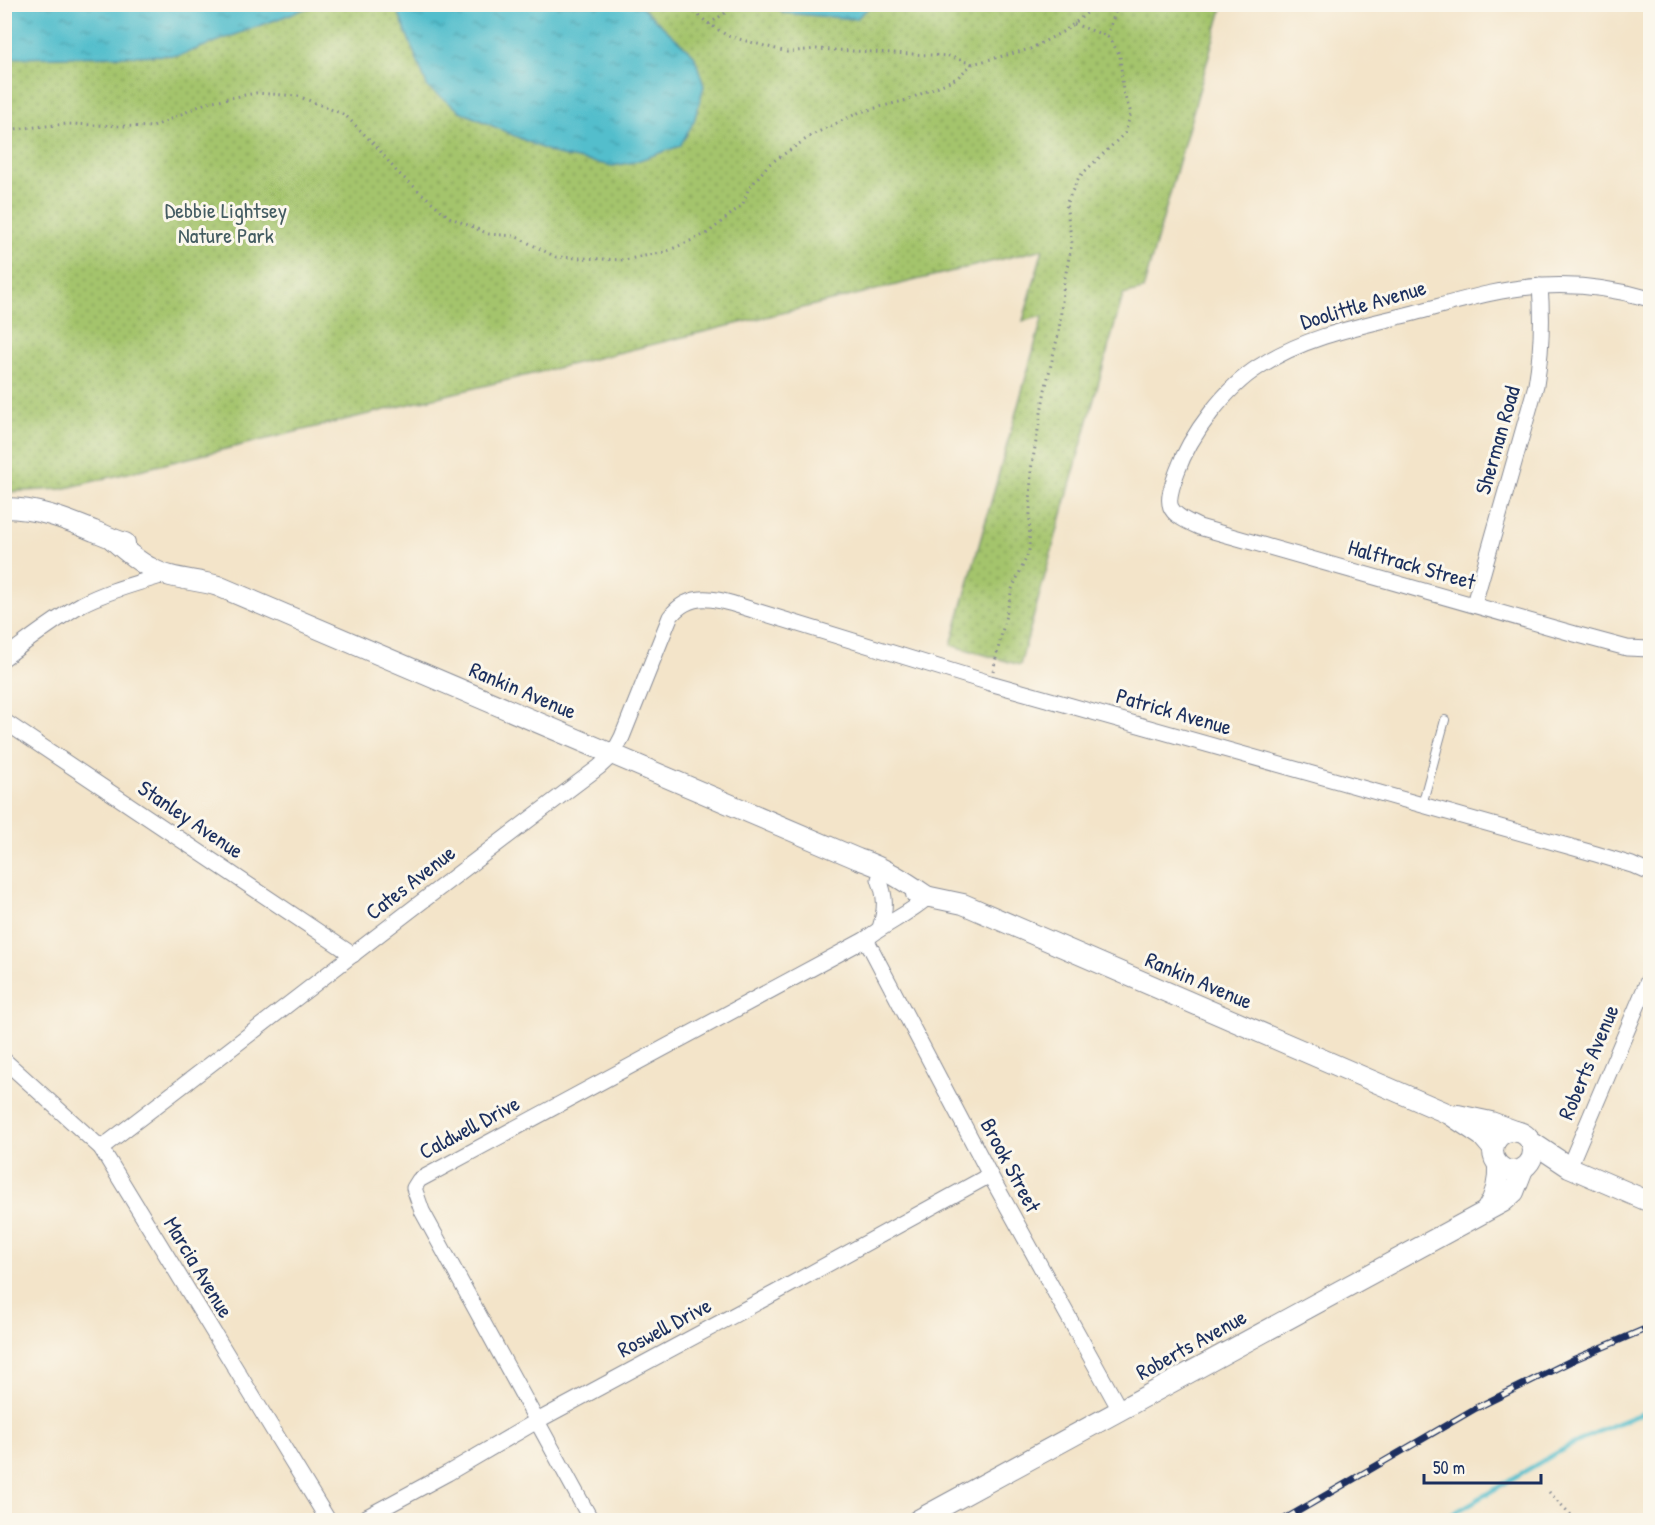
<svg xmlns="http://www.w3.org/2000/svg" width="1655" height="1525" viewBox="0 0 1655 1525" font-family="'Patrick Hand',sans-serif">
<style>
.park{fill:url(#park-dots);stroke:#607a65;stroke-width:1.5}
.water{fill:url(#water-ripples);stroke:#367695;stroke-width:1.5}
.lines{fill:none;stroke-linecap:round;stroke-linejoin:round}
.stream{stroke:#52becc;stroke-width:4.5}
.service-casing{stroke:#878a94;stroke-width:10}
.minor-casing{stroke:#878a94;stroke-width:17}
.tertiary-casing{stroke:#878a94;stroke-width:22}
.path{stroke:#878a94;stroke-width:3;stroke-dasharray:1.5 4.5;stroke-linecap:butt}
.service{stroke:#fff;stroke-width:8}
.minor{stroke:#fff;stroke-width:15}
.tertiary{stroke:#fff;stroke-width:20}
.rail-casing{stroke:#1b2f5e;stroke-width:7}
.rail{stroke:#fbf7ec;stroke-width:4.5;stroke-dasharray:14;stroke-linecap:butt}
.labels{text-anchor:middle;stroke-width:6;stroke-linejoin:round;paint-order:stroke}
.park-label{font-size:22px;fill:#445c62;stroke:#fbf7ec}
.street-label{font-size:22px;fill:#1b2f5e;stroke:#fbf7ec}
</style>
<defs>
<pattern id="park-dots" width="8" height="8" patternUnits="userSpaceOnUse" patternTransform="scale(1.5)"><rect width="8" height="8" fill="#a4c46c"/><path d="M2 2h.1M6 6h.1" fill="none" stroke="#85a05c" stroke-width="1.8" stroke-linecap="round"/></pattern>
<pattern id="water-ripples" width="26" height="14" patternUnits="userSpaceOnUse" patternTransform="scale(1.5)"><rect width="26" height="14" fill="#52becc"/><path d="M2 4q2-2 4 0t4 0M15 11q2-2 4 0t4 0" fill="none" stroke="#439ba9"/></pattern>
</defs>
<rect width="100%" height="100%" fill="#fbf7ec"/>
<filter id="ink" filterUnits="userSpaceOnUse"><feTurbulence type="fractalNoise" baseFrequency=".0167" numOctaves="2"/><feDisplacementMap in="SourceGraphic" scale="12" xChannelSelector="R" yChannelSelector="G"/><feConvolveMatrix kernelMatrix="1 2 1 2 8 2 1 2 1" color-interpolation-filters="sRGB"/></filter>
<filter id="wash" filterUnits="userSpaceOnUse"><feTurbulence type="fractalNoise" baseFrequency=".008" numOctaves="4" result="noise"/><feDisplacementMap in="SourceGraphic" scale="24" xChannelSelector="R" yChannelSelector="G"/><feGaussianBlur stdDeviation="1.35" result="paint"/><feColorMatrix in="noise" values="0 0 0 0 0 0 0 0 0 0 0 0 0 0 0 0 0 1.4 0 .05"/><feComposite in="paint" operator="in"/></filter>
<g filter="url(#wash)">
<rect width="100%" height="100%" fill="#f3e4c9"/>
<path class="park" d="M5,5H1223L1143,290L1123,295L1020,665L951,645L1043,316L1023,321L1043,249L62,489L5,492Z"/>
<g class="water">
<path d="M4,5L5,4L315,5L181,55L5,58Z"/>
<path d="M401,5H639L694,55L704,86L694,121L680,146L634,162L613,166L557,155L462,112L428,88L399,14Z"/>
<path d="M775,5H872L856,19L783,13Z"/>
</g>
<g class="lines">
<path class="stream" d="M1442,1520C1510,1482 1576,1435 1650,1411"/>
</g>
</g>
<g filter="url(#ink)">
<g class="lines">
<defs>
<path id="service" d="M1422,805L1445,720"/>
<g id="minor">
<path d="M1650,299C1616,289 1579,284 1543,286C1499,288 1456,302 1414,313C1361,326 1306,336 1260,366C1226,387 1190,435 1177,472C1164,507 1166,512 1199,527L1575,634L1627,648L1650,649"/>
<path d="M1474,604L1536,385C1542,349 1543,321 1540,286"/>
<path d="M4,658C30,639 55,619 82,604C109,590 139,583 167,574"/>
<path d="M4,721L353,955"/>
<path d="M879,879C886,897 886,909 880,928"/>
<path d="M866,939L990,1175L1120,1410"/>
<path d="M4,1060L101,1148L328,1520"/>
<path d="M101,1148C267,1022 432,892 599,767L613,754L622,737L670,617C693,586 725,602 756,611L990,683L1596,854L1632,865L1650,873"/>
<path d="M1569,1167L1650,976"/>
<path d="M4,1519L7,1520"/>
<path d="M361,1520L448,1473L537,1421L775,1293L990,1175"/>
<path d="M591,1520L422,1211L414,1188L419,1180L866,939C886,923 909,914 928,897"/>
</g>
<g id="tertiary">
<path d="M4,508C37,508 65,519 94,531C105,535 114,540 125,543"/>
<path d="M113,540C125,550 137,561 151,568C170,580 197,579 218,586L858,859C884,867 906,882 928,897"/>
<path d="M916,894L963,904L1449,1114L1482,1136L1493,1149"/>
<path d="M1458,1115L1491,1122L1518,1132"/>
<circle cx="1513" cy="1151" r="20"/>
<path d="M1530,1141L1569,1167L1650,1202"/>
<path d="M1487,1209C1496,1195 1499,1182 1498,1165"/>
<path d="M918,1520L1503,1202L1514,1192L1523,1169"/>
</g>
</defs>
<use href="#service" class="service-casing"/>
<use href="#minor" class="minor-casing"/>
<use href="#tertiary" class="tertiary-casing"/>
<g class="path">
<path d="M685,4L709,24L728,36L787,52L816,49L949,56L972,64"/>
<path d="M709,24L725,13L732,4"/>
<path d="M1107,36L1118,4"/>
<path d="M4,130L67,124L153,127L208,102L256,93L298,96L345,115L376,146L397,172L449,217L489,234L515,236L556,257L624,260L665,252L708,233L743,204L748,190L768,165L812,135L860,112L907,100L957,78L972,64L1030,49L1066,30L1098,4"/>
<path d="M993,671L1012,589L1029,552L1031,470L1045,390L1059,331L1064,282L1072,243L1066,204L1079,177L1125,133L1131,113L1123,92L1120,55L1107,36L1074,24"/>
<path d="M1549,1492L1572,1516L1578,1520"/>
</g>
<use href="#service" class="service"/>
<use href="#minor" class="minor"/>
<use href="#tertiary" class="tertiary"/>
<defs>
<path id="rail" d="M1283,1520L1476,1408L1575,1359L1650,1327"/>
</defs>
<use href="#rail" class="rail-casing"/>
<use href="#rail" class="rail"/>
</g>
</g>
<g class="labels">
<g class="park-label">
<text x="226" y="218">Debbie Lightsey<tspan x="226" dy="25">Nature Park</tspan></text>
</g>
<g class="street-label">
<text transform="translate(1363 304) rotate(-16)" y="8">Doolittle Avenue</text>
<text transform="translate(1497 440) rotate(-74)" y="8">Sherman Road</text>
<text transform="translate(1412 564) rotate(16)" y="8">Halftrack Street</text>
<text transform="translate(523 690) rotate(23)" y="8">Rankin Avenue</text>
<text transform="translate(1174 711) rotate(16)" y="8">Patrick Avenue</text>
<text transform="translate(191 819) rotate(34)" y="8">Stanley Avenue</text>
<text transform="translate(410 882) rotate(-38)" y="8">Cates Avenue</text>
<text transform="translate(1199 980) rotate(23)" y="8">Rankin Avenue</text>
<text transform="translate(1588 1062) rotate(-67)" y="8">Roberts Avenue</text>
<text transform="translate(469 1127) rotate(-28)" y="8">Caldwell Drive</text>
<text transform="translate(1011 1165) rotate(62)" y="8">Brook Street</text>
<text transform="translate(199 1267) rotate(59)" y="8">Marcia Avenue</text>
<text transform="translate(664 1327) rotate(-28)" y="8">Roswell Drive</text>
<text transform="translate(1191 1344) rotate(-29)" y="8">Roberts Avenue</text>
</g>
</g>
<rect width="1655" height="1525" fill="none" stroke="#fbf7ec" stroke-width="24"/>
<path d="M1424 1474v9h117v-9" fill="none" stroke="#1b2f5e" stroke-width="3"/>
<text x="1433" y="1474" font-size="18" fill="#1b2f5e" stroke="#fbf7ec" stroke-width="4.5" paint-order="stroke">50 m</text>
</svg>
